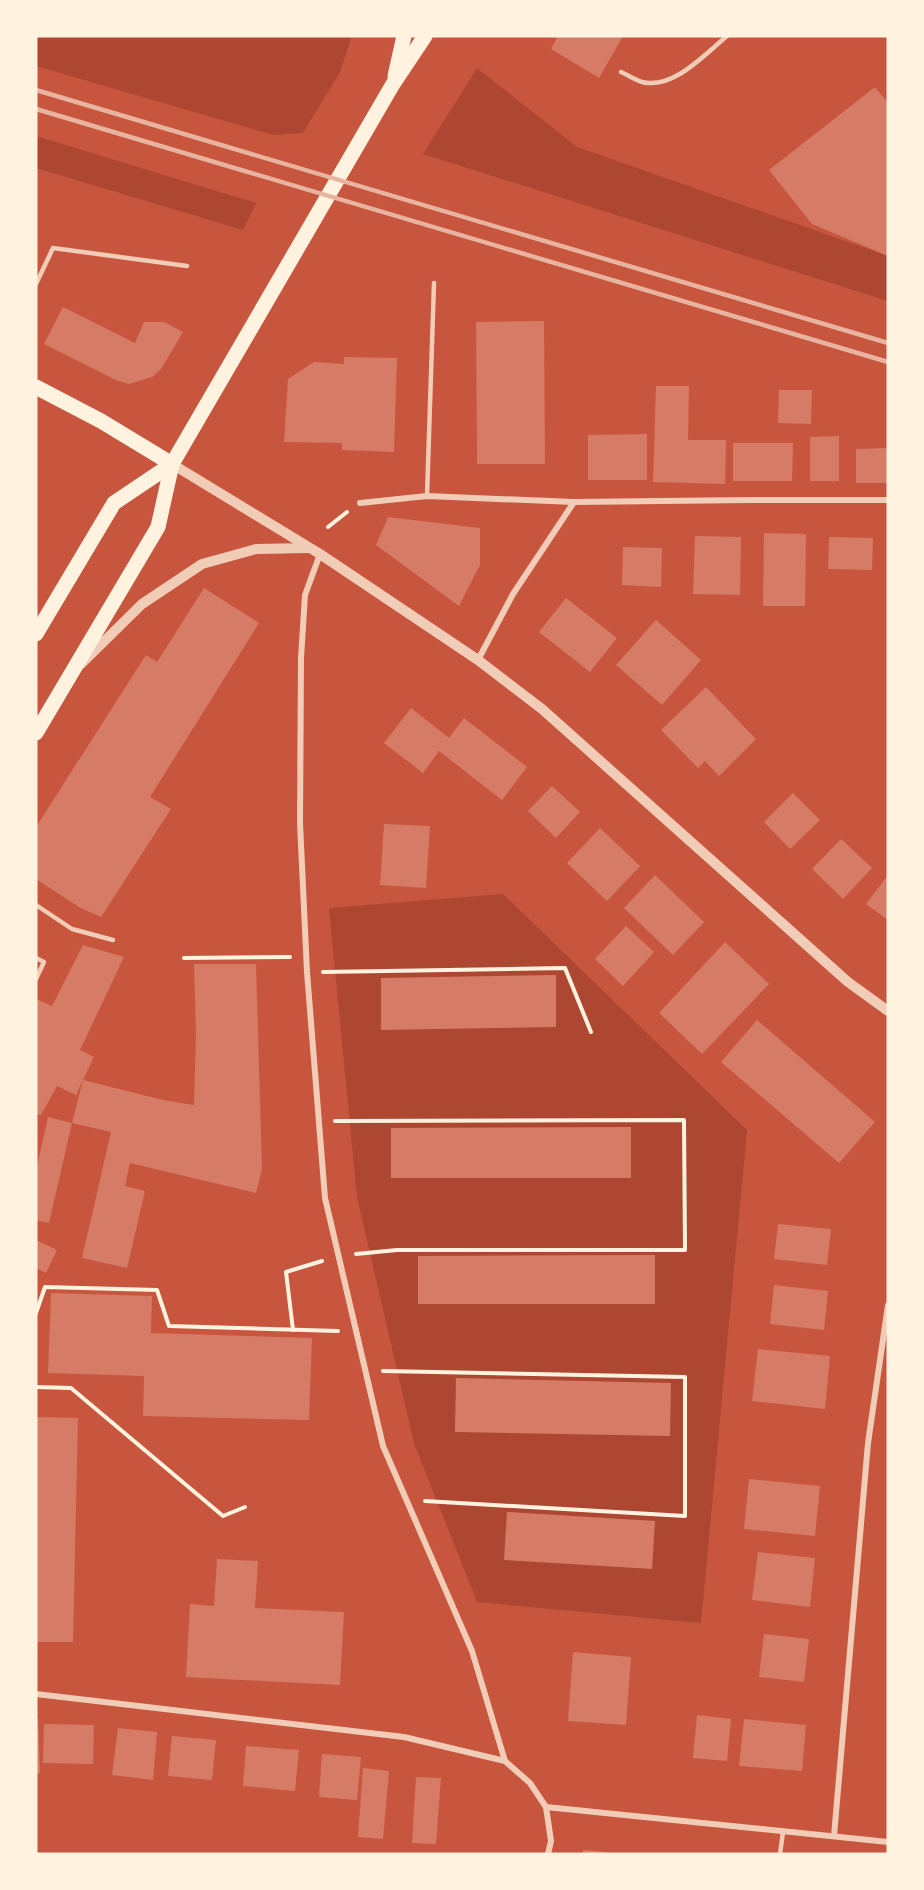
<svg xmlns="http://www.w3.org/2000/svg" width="924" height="1890" viewBox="0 0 924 1890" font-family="Barlow,sans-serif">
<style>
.green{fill:#ae4732}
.building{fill:#d67c66}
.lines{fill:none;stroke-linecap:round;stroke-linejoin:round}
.path{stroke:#fff3e0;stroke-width:4}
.service{stroke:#f1ccb7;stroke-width:4.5}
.minor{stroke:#f1ccb7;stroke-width:6}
.tertiary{stroke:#f1ccb7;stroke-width:10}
.primary{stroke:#fff3e0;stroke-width:15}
.rail{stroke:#e9b49f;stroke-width:4.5}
</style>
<rect width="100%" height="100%" fill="#c8553d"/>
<g class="green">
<path d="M36,36H352L340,72L303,133L273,135L36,66Z"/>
<path d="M477,68L577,147L888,256V301L423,154Z"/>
<path d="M36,136L256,203L243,230L36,168Z"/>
<path d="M503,894L747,1130L701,1623L477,1602L414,1443L357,1197L329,908Z"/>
</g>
<g class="building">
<path d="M558,36H623L599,78L551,49Z"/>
<path d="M875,87L888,103V256L812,224L769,170Z"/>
<path d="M63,307L135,343L144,322H164L183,332L161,369L152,377L129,384L116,380L44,344Z"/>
<path d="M544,321L545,464H477L476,322Z"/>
<path d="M344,357L397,358L394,452L342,450V443L284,442L288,379L314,362L344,364Z"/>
<path d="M656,386H689L688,440H726L725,484L653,482Z"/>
<path d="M779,390H812L811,424L778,423Z"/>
<path d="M647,434V480H588V435Z"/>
<path d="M839,436V481H810V437Z"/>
<path d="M733,443H793L792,481H733Z"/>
<path d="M888,448V483H856V449Z"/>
<path d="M388,517L480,528V565L459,606L376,545Z"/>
<path d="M764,533L806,534L805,606H763Z"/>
<path d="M695,536L741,537L740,595L693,594Z"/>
<path d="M829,537L873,538L872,570L828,569Z"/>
<path d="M623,547L662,548L661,587L622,585Z"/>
<path d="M204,588L259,623L150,797L171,809L101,917L79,907L36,879V827L146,655L157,662Z"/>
<path d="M566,598L617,638L590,672L539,632Z"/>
<path d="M656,620L701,660L662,705L616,665Z"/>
<path d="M706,687L756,739L719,776L705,761L698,768L661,730Z"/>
<path d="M411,708L449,738L464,718L527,767L502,800L439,751L423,773L384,743Z"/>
<path d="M552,786L580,812L556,838L528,811Z"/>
<path d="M793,793L820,820L790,849L764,822Z"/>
<path d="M384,824L430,826L426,888L380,885Z"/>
<path d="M600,828L640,866L607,901L567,863Z"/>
<path d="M841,839L872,868L843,899L812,869Z"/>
<path d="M655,875L704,922L673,955L624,908Z"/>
<path d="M888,875V920L866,904Z"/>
<path d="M626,926L654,952L623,986L595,959Z"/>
<path d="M725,942L769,984L702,1054L659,1013Z"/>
<path d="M83,945L124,957L80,1050L94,1057L83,1080L163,1100L194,1105L196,1033L194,964H256L262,1169L256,1193L130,1163L125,1186L145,1191L127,1268L82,1258L111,1132L72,1123L49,1223L36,1220V1171L48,1117L72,1123L83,1080L76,1095L57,1086L41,1115L36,1114V999L52,1006Z"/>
<path d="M556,975V1027L381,1030V978Z"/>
<path d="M757,1020L875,1122L839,1163L721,1062Z"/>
<path d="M631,1127V1178H391V1128Z"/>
<path d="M778,1224L831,1229L827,1265L774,1259Z"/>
<path d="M36,1240L57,1250L46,1273L36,1268Z"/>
<path d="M655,1255V1304H418V1256Z"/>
<path d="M774,1285L828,1291L824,1330L770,1324Z"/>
<path d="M51,1293L152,1296L151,1333L312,1338L309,1420L143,1416L144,1376L48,1373Z"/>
<path d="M758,1349L830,1356L825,1409L752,1401Z"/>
<path d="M456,1378L671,1383L670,1436L455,1432Z"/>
<path d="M36,1417L78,1418L73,1642H36Z"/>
<path d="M749,1479L820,1486L815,1536L744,1529Z"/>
<path d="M507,1512L655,1521L652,1569L504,1560Z"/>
<path d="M758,1552L815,1558L810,1607L752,1600Z"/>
<path d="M217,1559L258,1561L255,1608L344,1612L340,1685L186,1677L190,1604L214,1606Z"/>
<path d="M764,1634L809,1639L804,1682L759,1677Z"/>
<path d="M573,1652L631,1657L626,1725L568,1721Z"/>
<path d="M697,1715L731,1719L727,1761L693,1758Z"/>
<path d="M36,1718H38L40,1773H36Z"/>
<path d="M744,1719L806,1725L802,1771L739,1766Z"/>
<path d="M44,1724L94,1725L93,1764L43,1763Z"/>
<path d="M118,1728L157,1732L153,1780L112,1775Z"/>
<path d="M172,1736L216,1740L212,1780L168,1776Z"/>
<path d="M246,1746L299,1750L295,1791L243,1786Z"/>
<path d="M322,1754L361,1757L357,1800L319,1797Z"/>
<path d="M363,1768L389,1771L383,1839L358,1837Z"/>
<path d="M416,1777L441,1778L436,1844L412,1843Z"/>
<path d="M583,1850L606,1852V1854H583Z"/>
</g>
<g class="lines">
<g class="path">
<path d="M328,527L347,512"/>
<path d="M184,958L290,957"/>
<path d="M323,972L565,968L591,1032"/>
<path d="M335,1121L684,1120L685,1250H397L356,1254"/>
<path d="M36,1313L45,1287L157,1290L169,1326L338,1331"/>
<path d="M293,1330L286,1272L322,1261"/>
<path d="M383,1371L685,1377V1516L425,1501"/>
<path d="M36,1387L71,1388L223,1516L245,1507"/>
</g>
<g class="service">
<path d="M621,72C628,75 635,80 642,82C673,90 705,54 727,36"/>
<path d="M36,284L53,248L187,266"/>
<path d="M427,496L434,283"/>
<path d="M36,905L72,929L113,940"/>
<path d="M36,958L44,962L36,979"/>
<path d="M780,1854L783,1832"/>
</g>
<g class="minor">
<path d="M360,503L427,496L574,502L751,500H888"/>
<path d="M320,554L305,595L301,658L300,823L307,972L325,1198L383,1446L472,1651L505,1761"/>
<path d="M478,660L513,594L574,502"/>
<path d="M36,1694L404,1737L505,1761L530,1783L546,1807L551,1841L548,1854"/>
<path d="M546,1807L888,1842"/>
<path d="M834,1836L868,1443L888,1305"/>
</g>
<g class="tertiary">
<path d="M172,464L320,554L478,660L542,709L848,982L888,1011"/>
<path d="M81,664L142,604L202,564L256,549L309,548"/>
</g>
<g class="primary">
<path d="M395,76L404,36"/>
<path d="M36,387L101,421L172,464"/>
<path d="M36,634L114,503L172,464"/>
<path d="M36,733L158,527L172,464L393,84L425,36"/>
</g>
<g class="rail">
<path d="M36,90L888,343"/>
<path d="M36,109L888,362"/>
</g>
</g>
<rect width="924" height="1890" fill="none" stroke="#fff3e0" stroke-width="75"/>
</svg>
